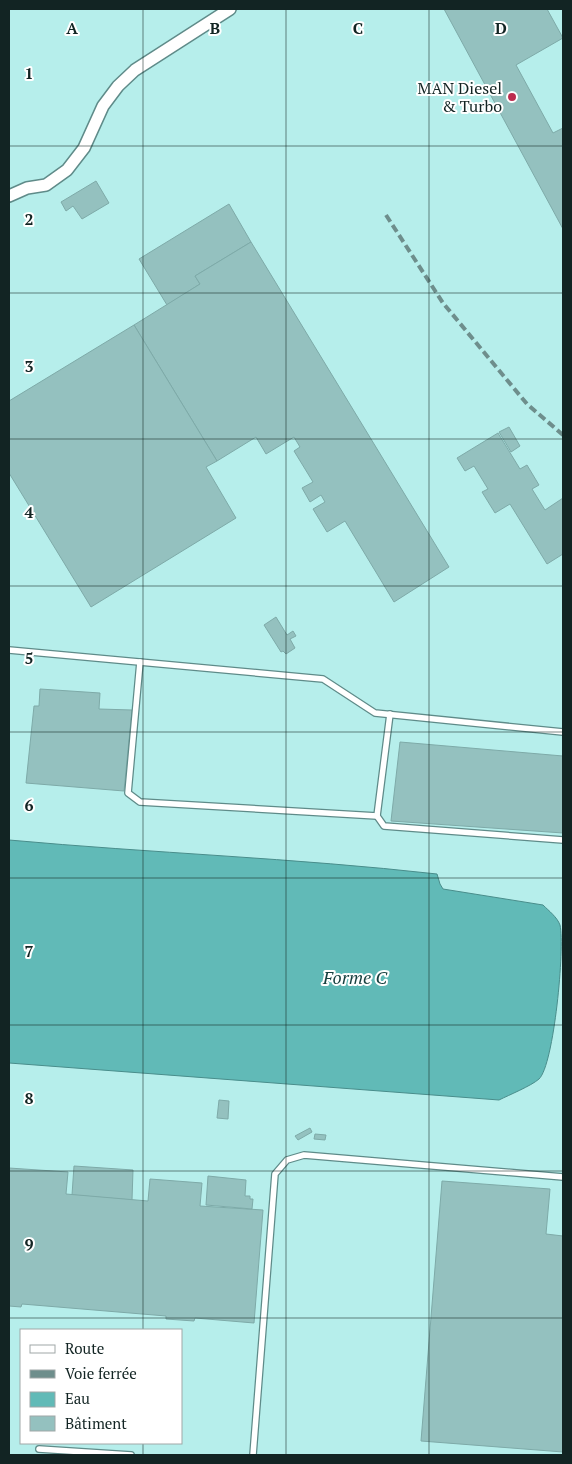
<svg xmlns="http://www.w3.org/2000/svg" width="572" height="1464" viewBox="0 0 572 1464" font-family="'PT Serif',serif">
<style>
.built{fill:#b6eeeb;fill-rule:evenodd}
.water{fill:#61bab7;stroke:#498d8b}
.building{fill:#94c1bf;stroke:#7eaaa8}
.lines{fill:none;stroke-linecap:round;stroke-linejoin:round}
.service-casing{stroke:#5f8b89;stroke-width:8}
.minor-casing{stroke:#5f8b89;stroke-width:14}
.service{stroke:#fff;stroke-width:5.5}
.minor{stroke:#fff;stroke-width:11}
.rail{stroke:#6e8e8c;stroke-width:4;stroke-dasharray:8 4;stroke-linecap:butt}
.grid{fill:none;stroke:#122423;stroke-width:1;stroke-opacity:0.55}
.poi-dot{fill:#bc2b4e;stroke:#fff;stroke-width:2}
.labels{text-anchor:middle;stroke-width:4;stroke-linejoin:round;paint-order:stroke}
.poi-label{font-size:16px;fill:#122423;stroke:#fff;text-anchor:end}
.water-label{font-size:18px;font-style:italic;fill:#153f3e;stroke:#fff}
.grid-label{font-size:16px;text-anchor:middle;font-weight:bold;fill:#122423;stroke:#fff;stroke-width:4;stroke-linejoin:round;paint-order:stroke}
</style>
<rect width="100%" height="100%" fill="#caf9f6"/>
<path class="built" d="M9,9H563V1455H9ZM21,1330H181V1443H21Z"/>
<path class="water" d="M9,840C151,853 295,858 437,874L440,884L443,889L543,905C549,911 557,917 560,925C565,947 554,1065 539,1079C531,1086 509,1095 499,1100L9,1063Z"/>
<g class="building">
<path d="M444,9H547L563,38L516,65L553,133L563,128V229Z"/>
<path d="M96,181L109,203L82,219L73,206L66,211L61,202Z"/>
<path d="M229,204L251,242L195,276L200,284L167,305L139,259Z"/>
<path d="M251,242L449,567L394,602L345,521L327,532L313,509L325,502L321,495L310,502L302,488L313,482L294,451L300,447L294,437L266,454L256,437L217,461L134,325L200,284L195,276Z"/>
<path d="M134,325L217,461L206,467L236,518L91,607L9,473V401Z"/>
<path d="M509,427L520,446L511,452L499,432Z"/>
<path d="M498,433L520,469L527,465L539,485L532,489L545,510L563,498V554L547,564L510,504L495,513L482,492L488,489L474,466L465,471L457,458Z"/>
<path d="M276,617L287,635L293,631L296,636L290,639L295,648L286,654L283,651L281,652L264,625Z"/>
<path d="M40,689L100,693L99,709L132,710L124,791L26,783L34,706H39Z"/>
<path d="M400,742L563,756V833L391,821Z"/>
<path d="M219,1100L229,1101L228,1119L217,1118Z"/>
<path d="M310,1128L312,1132L298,1140L295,1136Z"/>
<path d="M315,1134L326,1135L325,1140L314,1139Z"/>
<path d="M74,1166L133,1170L132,1200L72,1195Z"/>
<path d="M9,1168L68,1172L66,1194L148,1201L150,1179L202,1183L200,1206L263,1210L254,1323L195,1318L194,1321L166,1319V1316L22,1304L21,1307L9,1306Z"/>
<path d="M208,1176L246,1180L245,1196H250V1199H253L252,1209L206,1205Z"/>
<path d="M442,1181L550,1189L546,1234L563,1236V1452L421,1441Z"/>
</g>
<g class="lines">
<defs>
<g id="service">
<path d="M9,650L323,679L375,713L563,732"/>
<path d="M140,662L128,793L140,802L377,816"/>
<path d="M390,714L377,816L384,826L563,840"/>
<path d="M39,1449L131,1455"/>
<path d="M253,1455L275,1174L287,1160L304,1155L563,1177"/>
</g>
<path id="minor" d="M9,196L27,188L46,185L67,170L84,148L103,106L118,86L135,70L230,9"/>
</defs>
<use href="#service" class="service-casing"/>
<use href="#minor" class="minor-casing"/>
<use href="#service" class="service"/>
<use href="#minor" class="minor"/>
<path class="rail" d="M386,215L443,303L527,404L563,435"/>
</g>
<path class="grid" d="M143,9V1330M286,9V1455M429,9V1455M9,146H563M9,293H563M9,439H563M9,586H563M9,732H563M9,878H563M9,1025H563M9,1171H563M9,1318H563M143,1443V1455"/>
<circle class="poi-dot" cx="512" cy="97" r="5"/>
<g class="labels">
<g class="poi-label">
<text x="502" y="94">MAN Diesel<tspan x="502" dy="18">&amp; Turbo</tspan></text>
</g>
<g class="water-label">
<text x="355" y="984">Forme C</text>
</g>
</g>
<g class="grid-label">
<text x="72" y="34">A</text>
<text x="215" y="34">B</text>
<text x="358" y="34">C</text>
<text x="501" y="34">D</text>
<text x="29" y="79">1</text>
<text x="29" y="225">2</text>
<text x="29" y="372">3</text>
<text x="29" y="518">4</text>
<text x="29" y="664">5</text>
<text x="29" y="811">6</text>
<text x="29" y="957">7</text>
<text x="29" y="1104">8</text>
<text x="29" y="1250">9</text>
</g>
<rect width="572" height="1464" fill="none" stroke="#122423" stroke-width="20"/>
<rect x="20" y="1329" width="162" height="115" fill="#ffffff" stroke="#a0a7a7"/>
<rect x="30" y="1345" width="25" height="8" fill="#ffffff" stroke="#a0a7a7"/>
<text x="65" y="1354" font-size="15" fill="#122423">Route</text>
<rect x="30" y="1370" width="25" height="8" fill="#6e8e8c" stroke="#a0a7a7"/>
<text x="65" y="1379" font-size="15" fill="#122423">Voie ferrée</text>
<rect x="30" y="1392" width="25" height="15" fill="#61bab7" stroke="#a0a7a7"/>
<text x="65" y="1404" font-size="15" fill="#122423">Eau</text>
<rect x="30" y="1416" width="25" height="15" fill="#94c1bf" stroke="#a0a7a7"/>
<text x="65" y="1429" font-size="15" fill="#122423">Bâtiment</text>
</svg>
